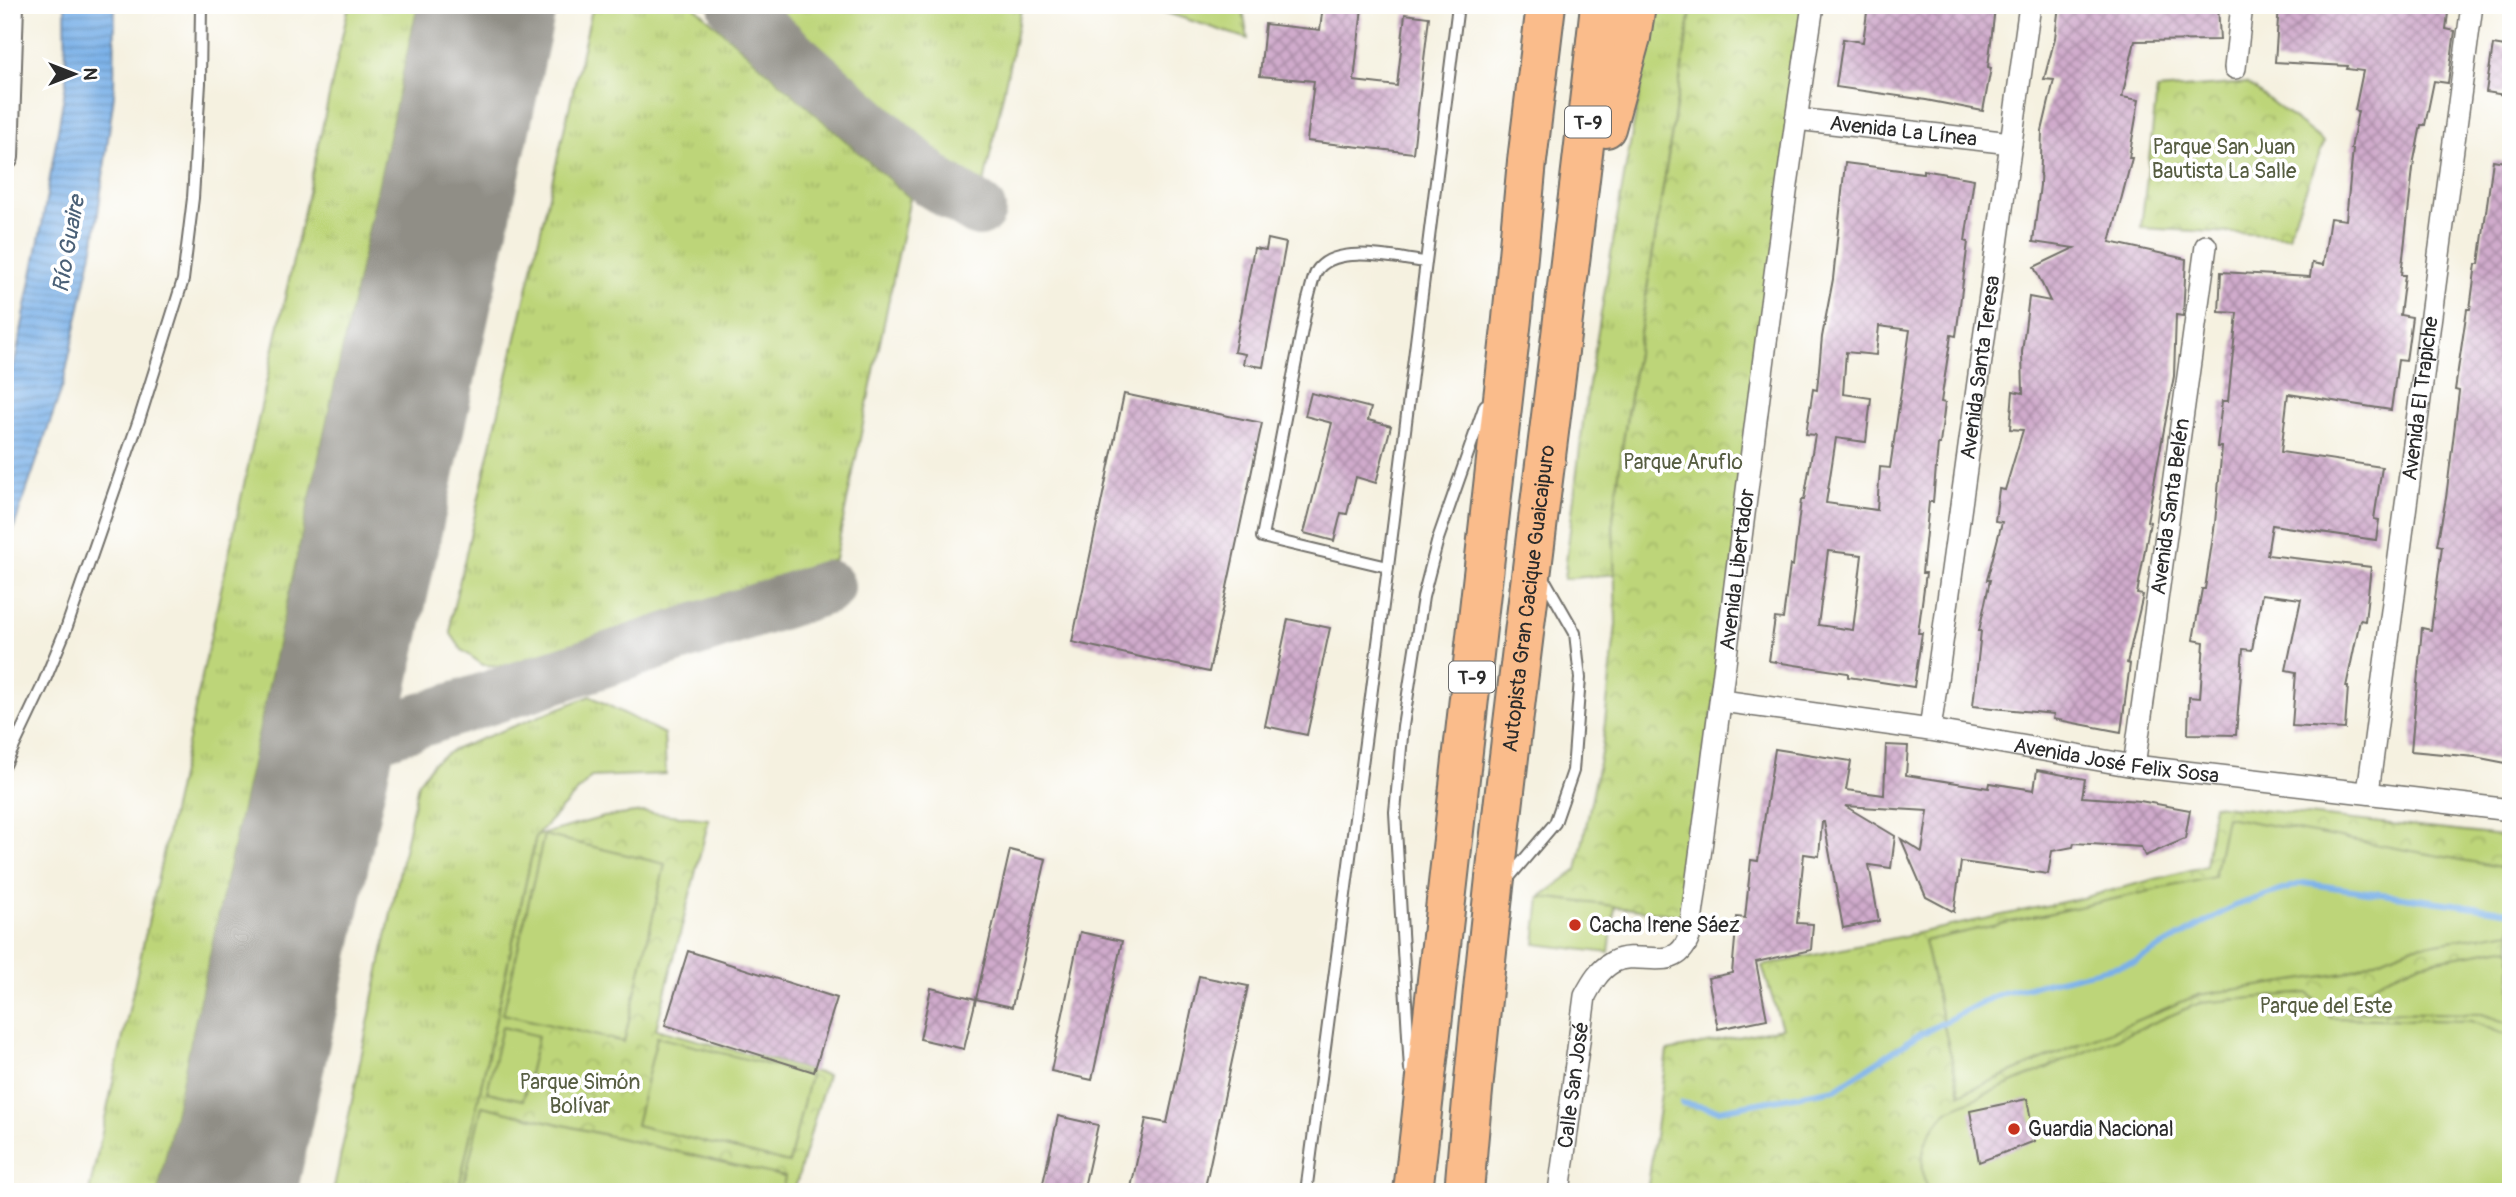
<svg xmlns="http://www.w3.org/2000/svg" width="2516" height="1197" viewBox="0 0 2516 1197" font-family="Pangolin,sans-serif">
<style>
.grass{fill:url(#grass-tufts);stroke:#748052;stroke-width:2}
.park{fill:url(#park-crowns);stroke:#748052;stroke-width:2}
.garden{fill:#bdd579;stroke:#748052;stroke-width:2}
.water{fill:url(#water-rules);stroke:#526e8a;stroke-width:2}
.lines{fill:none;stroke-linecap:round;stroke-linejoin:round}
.stream{stroke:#79b0e8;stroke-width:6}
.taxiway{stroke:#908e86;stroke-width:54}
.runway{stroke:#908e86;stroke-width:136}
.building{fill:url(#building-cross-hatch);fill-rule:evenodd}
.service-casing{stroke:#72706a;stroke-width:14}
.minor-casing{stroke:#72706a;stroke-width:24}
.tertiary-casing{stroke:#72706a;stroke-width:30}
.motorway-casing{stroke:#72706a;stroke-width:42}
.service{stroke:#fff;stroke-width:10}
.minor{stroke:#fff;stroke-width:21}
.tertiary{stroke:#fff;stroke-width:26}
.motorway{stroke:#fabc8b;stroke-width:38}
.poi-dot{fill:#c8321e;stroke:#fff;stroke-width:2.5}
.labels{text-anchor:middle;stroke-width:7;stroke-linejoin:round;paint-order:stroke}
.shield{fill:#fff;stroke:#6b6b6b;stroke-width:2}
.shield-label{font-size:19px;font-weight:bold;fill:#2b2b2b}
.street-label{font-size:21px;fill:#2b2b2b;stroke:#fff}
.park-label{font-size:21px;fill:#575e42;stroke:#fff}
.poi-label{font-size:21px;fill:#2b2b2b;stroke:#fff;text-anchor:start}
.water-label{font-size:23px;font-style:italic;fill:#4a6077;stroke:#fff}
</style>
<defs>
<pattern id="grass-tufts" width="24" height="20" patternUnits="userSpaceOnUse" patternTransform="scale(1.75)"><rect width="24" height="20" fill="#bdd579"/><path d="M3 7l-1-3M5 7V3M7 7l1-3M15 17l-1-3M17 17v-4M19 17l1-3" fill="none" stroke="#a3b769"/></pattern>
<pattern id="park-crowns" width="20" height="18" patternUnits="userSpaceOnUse" patternTransform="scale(1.75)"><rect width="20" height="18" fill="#bdd579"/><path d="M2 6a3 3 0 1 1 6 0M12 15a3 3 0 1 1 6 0" fill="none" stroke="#a3b769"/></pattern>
<pattern id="water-rules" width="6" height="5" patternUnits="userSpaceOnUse" patternTransform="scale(1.75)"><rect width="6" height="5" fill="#79b0e8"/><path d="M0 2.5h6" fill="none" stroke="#638fbc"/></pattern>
<pattern id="building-cross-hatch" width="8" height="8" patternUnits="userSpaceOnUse" patternTransform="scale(1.75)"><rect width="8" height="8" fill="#d0abcc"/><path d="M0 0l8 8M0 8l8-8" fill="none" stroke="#a98ba6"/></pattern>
</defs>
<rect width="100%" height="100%" fill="#fff"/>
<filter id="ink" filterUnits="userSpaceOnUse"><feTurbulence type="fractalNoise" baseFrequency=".0143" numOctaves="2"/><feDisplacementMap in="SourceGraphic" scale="14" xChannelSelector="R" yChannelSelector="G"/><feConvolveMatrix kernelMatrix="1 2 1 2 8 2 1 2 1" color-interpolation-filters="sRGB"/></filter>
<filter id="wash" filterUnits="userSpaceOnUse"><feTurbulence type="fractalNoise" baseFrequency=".00686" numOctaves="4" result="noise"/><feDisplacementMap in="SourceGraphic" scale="28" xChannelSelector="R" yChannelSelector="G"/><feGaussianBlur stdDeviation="1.57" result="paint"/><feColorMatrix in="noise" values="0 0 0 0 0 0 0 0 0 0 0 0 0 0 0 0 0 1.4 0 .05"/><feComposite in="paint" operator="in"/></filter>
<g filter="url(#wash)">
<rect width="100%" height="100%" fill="#f5f1e0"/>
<g class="grass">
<path d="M349,5H418L158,1192H89Z"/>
<path d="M593,5H693L910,198L835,559L533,659L506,666L483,665L462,650L451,634V618Z"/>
<path d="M774,5H1022L982,193Z"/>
<path d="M1142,5H1242L1248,39Z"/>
<path d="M1656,5H1692L1623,442L1613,520L1615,574L1564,579L1584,414L1624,177Z"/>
<path d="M590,696L664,734L666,774L591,777L536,836L458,1192H333L418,783L434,762L453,750Z"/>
</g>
<g class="park">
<path d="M1692,5H1812L1684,916L1540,897L1577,870L1602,748L1616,624L1613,520L1623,442Z"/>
<path d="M2247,83L2324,142L2288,236L2141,228L2157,90Z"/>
<path d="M2213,805L2511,837V1192H1647L1667,1051L1782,1028L1762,966L2082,898L2206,866Z"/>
<path d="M643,812L709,819L656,1029L827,1075L794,1192H458L536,836L604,817Z"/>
</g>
<g class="garden">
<path d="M2226,817L2511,869V931L2411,947L2345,973L2198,995L1960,1094L1924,941L2214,877Z"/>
<path d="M544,835L665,864L624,1042L503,1014Z"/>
<path d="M1540,897L1615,906L1609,953L1535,944Z"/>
<path d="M2504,948L2511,949V1024L2482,1014L2329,1011L2381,980L2419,963Z"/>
<path d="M2308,993L2331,1018L2471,1021L2511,1037V1192H1927C1917,1155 1923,1138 1948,1110L2200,1003Z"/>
<path d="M502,1027L538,1036L523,1100L487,1092Z"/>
<path d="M657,1037L810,1075L789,1163L636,1125Z"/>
<path d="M482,1106L785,1177L782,1192H462Z"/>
</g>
<path class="water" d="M65,5H115L114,95L94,243L63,385L5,553V387L16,357L42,224L66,83Z"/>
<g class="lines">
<path class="stream" d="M1682,1103L1719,1110L1835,1089L1915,1037L1999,994L2135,962L2234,906L2303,883L2511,912"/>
<g class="taxiway">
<path d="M735,5L936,184L979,210"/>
<path d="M324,752L828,587"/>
</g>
<path class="runway" d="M228,1192L488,5"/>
</g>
<g id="blocks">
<g class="building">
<path d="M1323,5L1362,7L1354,81L1397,86L1405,14L1429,17L1413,153L1307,141L1314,81L1260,76L1265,24L1320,30Z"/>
<path d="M1868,5H1973L1995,8L1988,67L1991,68L1983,111L1926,100L1836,87L1843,39L1863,42Z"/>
<path d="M2059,5H2218L2220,40L2135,41L2122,97L2139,100L2129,158H2132L2110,242L2186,259L2183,316L2176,315L2174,376L2147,521L2150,522L2137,594L2143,595L2127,663L2130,664L2121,732L2053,719L2054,714L1973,706L1981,631H1979L1990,580H1987L2002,522L1995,521L1999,489L2005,490L2023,430L2010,429L2013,391L2023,393L2022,352L2029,297L2050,301L2034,267L2074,248L2033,242L2040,185L2042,131L2054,80L2044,79L2055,38Z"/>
<path d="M2279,5H2449L2446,29L2455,31L2448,83L2434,81L2425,125H2421L2414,160L2401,275H2405L2400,315L2412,317L2406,361L2398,360L2391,410L2288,394L2281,452L2382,467L2374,519L2379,520L2376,540L2272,525L2267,555L2371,567L2365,621L2360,620L2346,687H2348L2345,729L2292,726L2296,672L2286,670L2301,599L2262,594L2252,650L2243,649L2236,735L2188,734L2189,697L2200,698L2204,642L2193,640L2202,589H2205L2215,523L2222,447H2217L2222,401H2228L2237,313L2219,312L2221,272L2310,277L2312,263L2323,265L2330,218L2346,220L2353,149H2351L2358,111L2355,110L2363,71L2347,69L2348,66L2275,62Z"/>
<path d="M2493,45L2511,48V96L2486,92Z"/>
<path d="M2493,160L2511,163V764L2475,757L2411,751L2422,628L2431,630L2442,546L2437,545L2446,498L2459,391L2455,390L2467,309H2470L2476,264H2479Z"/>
<path d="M1845,163L1923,173V170L1974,179L1965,241L1968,242L1956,336L1951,335L1941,402L1945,403L1940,444H1938L1933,502H1929L1922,573H1926L1918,633H1922L1914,687L1848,677V673L1769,661L1775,618L1783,619L1790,565L1793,566L1801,500H1804L1815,435L1806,434L1813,389L1817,390L1822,337L1833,279ZM1879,326L1910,330L1890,468L1880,467L1877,510L1826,503L1836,438L1866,442L1871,398L1843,394L1846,352L1876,355ZM1828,551L1862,555L1853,630L1818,625Z"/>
<path d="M1268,239L1286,243L1263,367L1243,364L1245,354L1234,352L1254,248L1266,250Z"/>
<path d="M1311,393L1371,408L1368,420L1391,426L1376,483L1356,477L1347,514L1341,513L1334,541L1304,533L1332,423L1305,416Z"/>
<path d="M1124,394L1262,423L1209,672L1072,642Z"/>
<path d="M1288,619L1330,628L1307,735L1265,726Z"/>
<path d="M1886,745L1908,746L1906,775L1989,788L1990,783L2034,790L2037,770L2085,779L2082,797L2140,801L2190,810L2185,839L2145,856L2141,847L2074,843L2073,847L2052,851L2048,874L1961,862L1954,912L1926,897L1901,839L1922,852L1928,811L1845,806L1895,836L1891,868L1869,865L1879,921L1843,928L1824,822H1822L1819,856L1804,854L1797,923L1813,924L1811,950L1756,962L1767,1019L1718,1029L1708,978L1732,973L1737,917L1745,918L1751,860L1758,861L1775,749L1851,761L1846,790L1884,795Z"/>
<path d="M1010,850L1046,859L1012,1007L976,999Z"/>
<path d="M1080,932L1122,941L1092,1080L1051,1071Z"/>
<path d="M688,951L837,998L814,1072L665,1025Z"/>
<path d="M1199,976L1248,986L1204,1192H1130L1146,1119L1167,1123Z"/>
<path d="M931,988L976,999L964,1049L920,1039Z"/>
<path d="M2027,1099L2035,1141L1979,1162L1970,1111Z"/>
<path d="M1058,1116L1098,1125L1083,1192H1041Z"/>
</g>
</g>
</g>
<g filter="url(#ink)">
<use href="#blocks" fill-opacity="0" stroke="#72706a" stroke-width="2"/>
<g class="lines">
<defs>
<g id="service">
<path d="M1388,567L1262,537L1308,299C1311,290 1313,274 1319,268C1339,244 1398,259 1425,262"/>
<path d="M5,765L42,687L66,629L140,417L183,280L193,198L200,83L201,5"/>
<path d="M1506,881L1555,823L1573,771L1580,678L1575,633L1543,577"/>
<path d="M1410,1070L1395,812L1403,726L1423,597L1438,539L1485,405"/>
<path d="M1306,1192L1388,567L1458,5"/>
</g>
<g id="minor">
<path d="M2235,68L2242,5"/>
<path id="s1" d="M1796,119L2011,143"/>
<path id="s2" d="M1722,701L1930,730L2134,766L2511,810"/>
<path id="s3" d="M1930,730L2030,5"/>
<path id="s4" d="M2134,766L2206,246"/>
<path id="s5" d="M2368,792L2472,5"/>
<path id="s6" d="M1559,1192L1585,996C1592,983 1599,970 1613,962C1640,948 1675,976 1689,937C1732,626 1766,315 1813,5"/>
</g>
<path id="tertiary" d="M5,157L10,5"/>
<g id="motorway">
<path d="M1606,128L1631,37L1636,5"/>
<path d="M1413,1192L1512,319L1527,161L1546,5"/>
<path id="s7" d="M1464,1192C1497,795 1557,401 1600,5"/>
</g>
</defs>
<use href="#service" class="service-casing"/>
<use href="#minor" class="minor-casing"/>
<use href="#tertiary" class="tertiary-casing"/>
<use href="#motorway" class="motorway-casing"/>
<use href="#service" class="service"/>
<use href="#minor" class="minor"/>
<use href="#tertiary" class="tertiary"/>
<use href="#motorway" class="motorway"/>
</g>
</g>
<g class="poi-dot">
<circle cx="1575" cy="925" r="7"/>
<circle cx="2014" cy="1129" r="7"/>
</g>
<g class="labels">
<g class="shield">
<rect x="1565" y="106.5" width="46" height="31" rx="5"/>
<rect x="1449" y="661.5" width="46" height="31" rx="5"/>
</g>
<g class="shield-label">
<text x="1588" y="129">T-9</text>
<text x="1472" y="684">T-9</text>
</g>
<g class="street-label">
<text dy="7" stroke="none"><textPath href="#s1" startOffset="108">Avenida La Línea</textPath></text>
<text dy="7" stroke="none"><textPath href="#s3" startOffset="366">Avenida Santa Teresa</textPath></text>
<text dy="7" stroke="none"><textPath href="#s5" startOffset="397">Avenida El Trapiche</textPath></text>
<text dy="7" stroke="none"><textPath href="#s4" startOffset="262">Avenida Santa Belén</textPath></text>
<text dy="7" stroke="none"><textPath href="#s6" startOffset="700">Avenida Libertador</textPath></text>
<text dy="7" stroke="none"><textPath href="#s7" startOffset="597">Autopista Gran Cacique Guaicaipuro</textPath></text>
<text dy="7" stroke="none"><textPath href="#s2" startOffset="399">Avenida José Felix Sosa</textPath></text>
<text dy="7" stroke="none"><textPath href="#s6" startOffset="108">Calle San José</textPath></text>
</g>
<g class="park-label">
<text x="2224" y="154">Parque San Juan<tspan x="2224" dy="24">Bautista La Salle</tspan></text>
<text x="1683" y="469">Parque Aruflo</text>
<text x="2326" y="1013">Parque del Este</text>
<text x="580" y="1089">Parque Simón<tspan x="580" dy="24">Bolívar</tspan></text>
</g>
<g class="poi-label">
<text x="1589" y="932">Cacha Irene Sáez</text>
<text x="2028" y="1136">Guardia Nacional</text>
</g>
<g class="water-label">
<text transform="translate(68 244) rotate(-80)" y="8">Río Guaire</text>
</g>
</g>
<rect width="2516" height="1197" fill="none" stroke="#fff" stroke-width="28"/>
<g transform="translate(74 74) rotate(90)" stroke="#ffffff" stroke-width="5" paint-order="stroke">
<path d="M0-5L12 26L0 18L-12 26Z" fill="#2b2b2b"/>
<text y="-10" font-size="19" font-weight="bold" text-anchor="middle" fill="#2b2b2b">N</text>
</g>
</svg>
